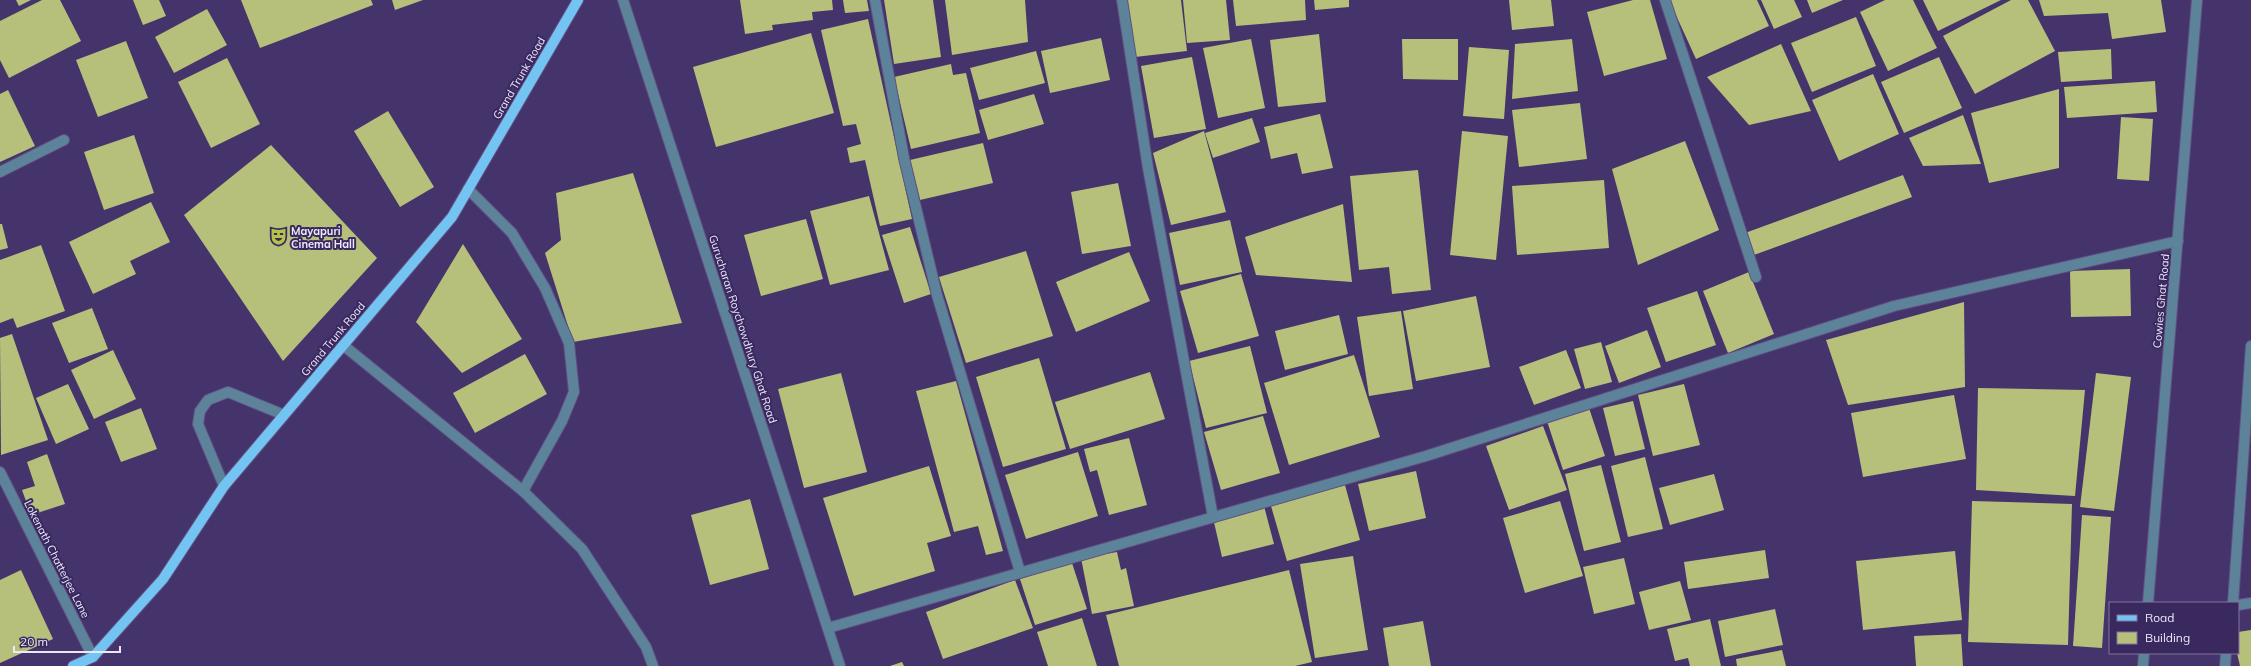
<svg xmlns="http://www.w3.org/2000/svg" width="2251" height="666" viewBox="0 0 2251 666" font-family="Mulish,sans-serif">
<style>
.building{fill:#b6c07a}
.lines{fill:none;stroke-linecap:round;stroke-linejoin:round}
.minor-casing{stroke:#605182;stroke-width:12}
.major-casing{stroke:#605182;stroke-width:12}
.minor{stroke:#5d839a;stroke-width:10}
.major{stroke:#73c4f3;stroke-width:10}
.labels{text-anchor:middle;stroke-width:4;stroke-linejoin:round;paint-order:stroke}
.street-label{font-size:11px;fill:#ece8fc;stroke:#3a295f}
.poi-label{font-size:11px;font-weight:bold;fill:#ece8fc;stroke:#3a295f;text-anchor:start}
</style>
<rect width="100%" height="100%" fill="#45346b"/>
<g class="building">
<path d="M16,0H31L19,6Z"/>
<path d="M42,0H60L81,41L9,78L0,60V21Z"/>
<path d="M133,0H159L166,16L143,25Z"/>
<path d="M241,0H371L373,5L260,48Z"/>
<path d="M392,0H423L395,10Z"/>
<path d="M740,0H832L833,10L812,12L813,20L772,25L773,30L745,34Z"/>
<path d="M843,0H867L869,11L845,13Z"/>
<path d="M884,0H933L941,57L894,64Z"/>
<path d="M945,0H1025L1028,42L952,55Z"/>
<path d="M1127,0H1181L1187,51L1135,57Z"/>
<path d="M1183,0H1226L1230,40L1187,43Z"/>
<path d="M1233,0H1305L1306,20L1236,26Z"/>
<path d="M1314,0H1349V7L1315,10Z"/>
<path d="M1509,0H1551L1554,26L1512,30Z"/>
<path d="M1633,0H1650L1667,59L1604,76L1587,12Z"/>
<path d="M1669,0H1757L1769,26L1696,59Z"/>
<path d="M1761,0H1794L1802,17L1774,29Z"/>
<path d="M1807,0H1843L1812,13Z"/>
<path d="M1885,0H1913L1937,48L1888,71L1860,12Z"/>
<path d="M1923,0H2001L1938,31Z"/>
<path d="M2011,0H2028L2055,51L1975,94L1943,36Z"/>
<path d="M2039,0H2161L2166,32L2112,39L2108,13L2044,16Z"/>
<path d="M207,9L227,45L174,73L155,37Z"/>
<path d="M1856,17L1876,66L1812,92L1791,43Z"/>
<path d="M868,19L912,219L880,226L865,160L850,163L847,148L861,144L856,124L843,126L821,30Z"/>
<path d="M811,33L834,113L716,147L693,67Z"/>
<path d="M1319,34L1326,102L1278,107L1270,40Z"/>
<path d="M1101,38L1110,80L1050,93L1041,51Z"/>
<path d="M1251,39L1265,108L1218,118L1203,48Z"/>
<path d="M1402,39H1458V80L1403,79Z"/>
<path d="M1572,39L1578,91L1512,99L1515,44Z"/>
<path d="M126,41L148,98L98,117L76,60Z"/>
<path d="M1781,44L1811,111L1749,125L1707,77Z"/>
<path d="M1469,47L1509,50L1504,119L1463,116Z"/>
<path d="M2111,49L2112,79L2061,82L2058,52Z"/>
<path d="M1036,51L1045,83L979,100L970,68Z"/>
<path d="M1192,57L1206,129L1154,138L1141,66Z"/>
<path d="M1939,57L1962,108L1904,133L1881,82Z"/>
<path d="M227,58L260,124L211,148L178,82Z"/>
<path d="M951,64L953,75L966,73L980,133L911,149L894,77Z"/>
<path d="M1873,74L1899,134L1839,161L1812,100Z"/>
<path d="M2155,81L2157,112L2067,118L2064,87Z"/>
<path d="M2059,89V168L1989,183L1971,113Z"/>
<path d="M8,90L35,146L0,162V94Z"/>
<path d="M1034,94L1044,124L988,140L979,110Z"/>
<path d="M1580,103L1587,159L1519,167L1512,110Z"/>
<path d="M388,111L434,187L400,207L354,131Z"/>
<path d="M1320,114L1333,168L1302,174L1297,153L1271,159L1264,127Z"/>
<path d="M1963,115L1981,164L1923,166L1909,138Z"/>
<path d="M2121,117L2153,119L2149,181L2117,179Z"/>
<path d="M1252,118L1260,142L1213,158L1205,133Z"/>
<path d="M1204,131L1226,212L1171,225L1153,153Z"/>
<path d="M1462,131L1508,136L1496,260L1450,255Z"/>
<path d="M134,135L154,193L104,210L84,152Z"/>
<path d="M1685,141L1719,230L1638,265L1612,169Z"/>
<path d="M983,143L993,183L920,200L910,160Z"/>
<path d="M271,145L377,258L283,361L184,215Z"/>
<path d="M1418,170L1431,290L1392,294L1389,267L1359,270L1350,176Z"/>
<path d="M633,173L682,323L573,342L545,253L561,240L556,193Z"/>
<path d="M1903,175L1912,197L1754,255L1745,233Z"/>
<path d="M1604,180L1609,248L1517,255L1512,186Z"/>
<path d="M1118,183L1131,246L1082,254L1071,192Z"/>
<path d="M869,196L889,270L830,285L810,211Z"/>
<path d="M151,202L170,242L130,261L136,274L93,294L69,242Z"/>
<path d="M1343,204L1352,282L1256,275L1245,237Z"/>
<path d="M806,219L823,279L761,296L744,235Z"/>
<path d="M1230,220L1242,272L1180,285L1169,233Z"/>
<path d="M0,224H2L8,248L0,250Z"/>
<path d="M910,227L931,294L904,303L882,235Z"/>
<path d="M463,244L522,339L462,373L416,322Z"/>
<path d="M41,245L65,311L17,328L13,318L0,323V260Z"/>
<path d="M1026,251L1053,336L966,363L939,277Z"/>
<path d="M1129,252L1150,301L1076,332L1056,282Z"/>
<path d="M2130,269L2131,316L2071,317L2070,271Z"/>
<path d="M1749,272L1774,334L1728,353L1703,291Z"/>
<path d="M1241,274L1259,336L1198,353L1180,291Z"/>
<path d="M1697,291L1716,345L1666,362L1647,308Z"/>
<path d="M1476,296L1490,367L1416,381L1403,311Z"/>
<path d="M1964,302L1965,387L1848,405L1826,340Z"/>
<path d="M92,308L108,349L69,363L52,323Z"/>
<path d="M1401,311L1413,389L1369,396L1357,317Z"/>
<path d="M1339,315L1348,354L1285,370L1275,331Z"/>
<path d="M1647,330L1661,367L1619,383L1605,346Z"/>
<path d="M12,334L48,440L1,455L0,338Z"/>
<path d="M1601,342L1612,382L1585,389L1574,349Z"/>
<path d="M1250,346L1267,413L1206,428L1189,361Z"/>
<path d="M113,350L136,399L94,419L71,370Z"/>
<path d="M1566,350L1581,388L1534,405L1519,367Z"/>
<path d="M525,354L547,394L475,433L453,393Z"/>
<path d="M1354,355L1380,437L1289,465L1264,383Z"/>
<path d="M1039,358L1066,449L1003,467L976,377Z"/>
<path d="M1150,372L1165,419L1070,449L1055,402Z"/>
<path d="M841,373L867,472L804,488L778,389Z"/>
<path d="M2096,373L2131,377L2114,511L2080,507Z"/>
<path d="M956,381L1003,551L986,555L978,526L954,532L916,391Z"/>
<path d="M68,384L89,429L56,444L36,398Z"/>
<path d="M1684,384L1700,445L1653,456L1638,395Z"/>
<path d="M1978,388L2085,390L2075,496L1976,490Z"/>
<path d="M1954,395L1966,459L1863,477L1851,413Z"/>
<path d="M1633,401L1645,449L1615,456L1603,408Z"/>
<path d="M1588,405L1605,456L1563,470L1546,418Z"/>
<path d="M141,408L157,449L121,462L105,422Z"/>
<path d="M1263,416L1280,473L1221,490L1204,432Z"/>
<path d="M1543,426L1567,490L1509,510L1486,446Z"/>
<path d="M1129,438L1147,505L1109,515L1097,470L1090,472L1084,449Z"/>
<path d="M1078,452L1098,516L1026,539L1005,475Z"/>
<path d="M47,454L65,504L31,515L22,490L35,486L27,462Z"/>
<path d="M1645,457L1663,529L1628,537L1611,466Z"/>
<path d="M1601,465L1621,542L1584,551L1565,474Z"/>
<path d="M929,466L951,536L927,543L935,571L854,596L823,498Z"/>
<path d="M1416,471L1426,518L1369,531L1358,484Z"/>
<path d="M1714,474L1724,510L1670,525L1659,488Z"/>
<path d="M1345,485L1360,540L1287,561L1271,506Z"/>
<path d="M750,499L769,569L710,585L691,515Z"/>
<path d="M1560,501L1583,576L1525,593L1503,518Z"/>
<path d="M1972,501L2072,504L2068,645L1968,642Z"/>
<path d="M1264,506L1274,544L1222,557L1213,518Z"/>
<path d="M2082,515L2111,517L2102,648L2073,646Z"/>
<path d="M1765,550L1769,578L1688,589L1684,562Z"/>
<path d="M1955,551L1962,620L1863,630L1856,561Z"/>
<path d="M1117,552L1121,570L1126,568L1134,606L1092,614L1081,558Z"/>
<path d="M1353,556L1368,650L1315,658L1300,564Z"/>
<path d="M1624,558L1635,604L1594,614L1583,567Z"/>
<path d="M1072,563L1087,609L1035,625L1020,579Z"/>
<path d="M21,570L53,639L0,663V580Z"/>
<path d="M1289,570L1312,662L1295,666H1119L1106,615Z"/>
<path d="M1015,580L1033,628L943,659L926,612Z"/>
<path d="M1680,581L1691,620L1649,630L1639,592Z"/>
<path d="M1775,609L1783,645L1725,657L1718,621Z"/>
<path d="M1082,618L1097,666H1048L1037,632Z"/>
<path d="M1710,619L1721,666H1690L1688,658L1675,661L1667,629Z"/>
<path d="M1423,621L1431,666H1389L1383,628Z"/>
<path d="M2251,630V666H2240L2237,653L2238,632Z"/>
<path d="M1961,634L1963,666H1916L1914,636Z"/>
<path d="M1782,650L1786,666H1737L1736,659Z"/>
<path d="M902,662L904,666H890Z"/>
</g>
<g class="lines">
<defs>
<g id="minor">
<path d="M623,0L840,666"/>
<path d="M875,0L904,158L937,295L1020,572"/>
<path d="M1122,0L1148,168L1213,517"/>
<path d="M1665,0L1756,277"/>
<path d="M0,172L64,140"/>
<path d="M468,189L512,233L545,288L569,343L574,392L562,421L523,491"/>
<path d="M343,345L523,491L582,549L646,647L653,666"/>
<path d="M0,472L93,657"/>
<path d="M224,486L198,424L200,411L208,400L228,392L284,415"/>
<path d="M2148,603L2197,0"/>
<path d="M2233,603L2251,346"/>
<path d="M2238,605L2251,603"/>
<path d="M828,628L1426,456L1894,306L2178,241"/>
<path d="M2143,666L2144,653"/>
<path d="M2225,666L2226,653"/>
</g>
<path id="major" d="M73,666L93,657L163,579L224,486L452,217L578,0"/>
</defs>
<use href="#minor" class="minor-casing"/>
<use href="#major" class="major-casing"/>
<use href="#minor" class="minor"/>
<use href="#major" class="major"/>
</g>
<defs>
<symbol id="theatre-bare" viewBox="-9 -9 18 18"><path d="M-5-5.5Q0-4 5-5.5V0Q5 5 0 6Q-5 5-5 0ZM-3.3-2.5H-1v1.5H-3.3ZM1-2.5H3.3v1.5H1ZM-2.8 1Q0 5.5 2.8 1Z" fill="#b4c24a" stroke="#3a295f" stroke-width="2.5" paint-order="stroke"/></symbol>
</defs>
<g fill-rule="evenodd">
<use href="#theatre-bare" x="266" y="224" width="25" height="25"/>
</g>
<g class="labels">
<g class="street-label">
<text transform="translate(519 78) rotate(-60)" y="4">Grand Trunk Road</text>
<text transform="translate(2161 301) rotate(-85)" y="4">Cowies Ghat Road</text>
<text transform="translate(743 329) rotate(72)" y="4">Gurucharan Roychowdhury Ghat Road</text>
<text transform="translate(333 339) rotate(-50)" y="4">Grand Trunk Road</text>
<text transform="translate(57 559) rotate(63)" y="4">Lokenath Chatterjee Lane</text>
</g>
<g class="poi-label">
<text x="291" y="235">Mayapuri<tspan x="291" dy="13">Cinema Hall</tspan></text>
</g>
</g>
<rect x="2109" y="602" width="130" height="52" fill="#3a295f" stroke="#81759e"/>
<rect x="2117" y="615" width="20" height="6" fill="#73c4f3" stroke="#81759e"/>
<text x="2145" y="622" font-size="12" fill="#ece8fc">Road</text>
<rect x="2117" y="632" width="20" height="12" fill="#b6c07a" stroke="#81759e"/>
<text x="2145" y="642" font-size="12" fill="#ece8fc">Building</text>
<path d="M14 646v6h106v-6" fill="none" stroke="#ece8fc" stroke-width="2"/>
<text x="20" y="646" font-size="12" fill="#ece8fc" stroke="#3a295f" stroke-width="3" paint-order="stroke">20 m</text>
</svg>
